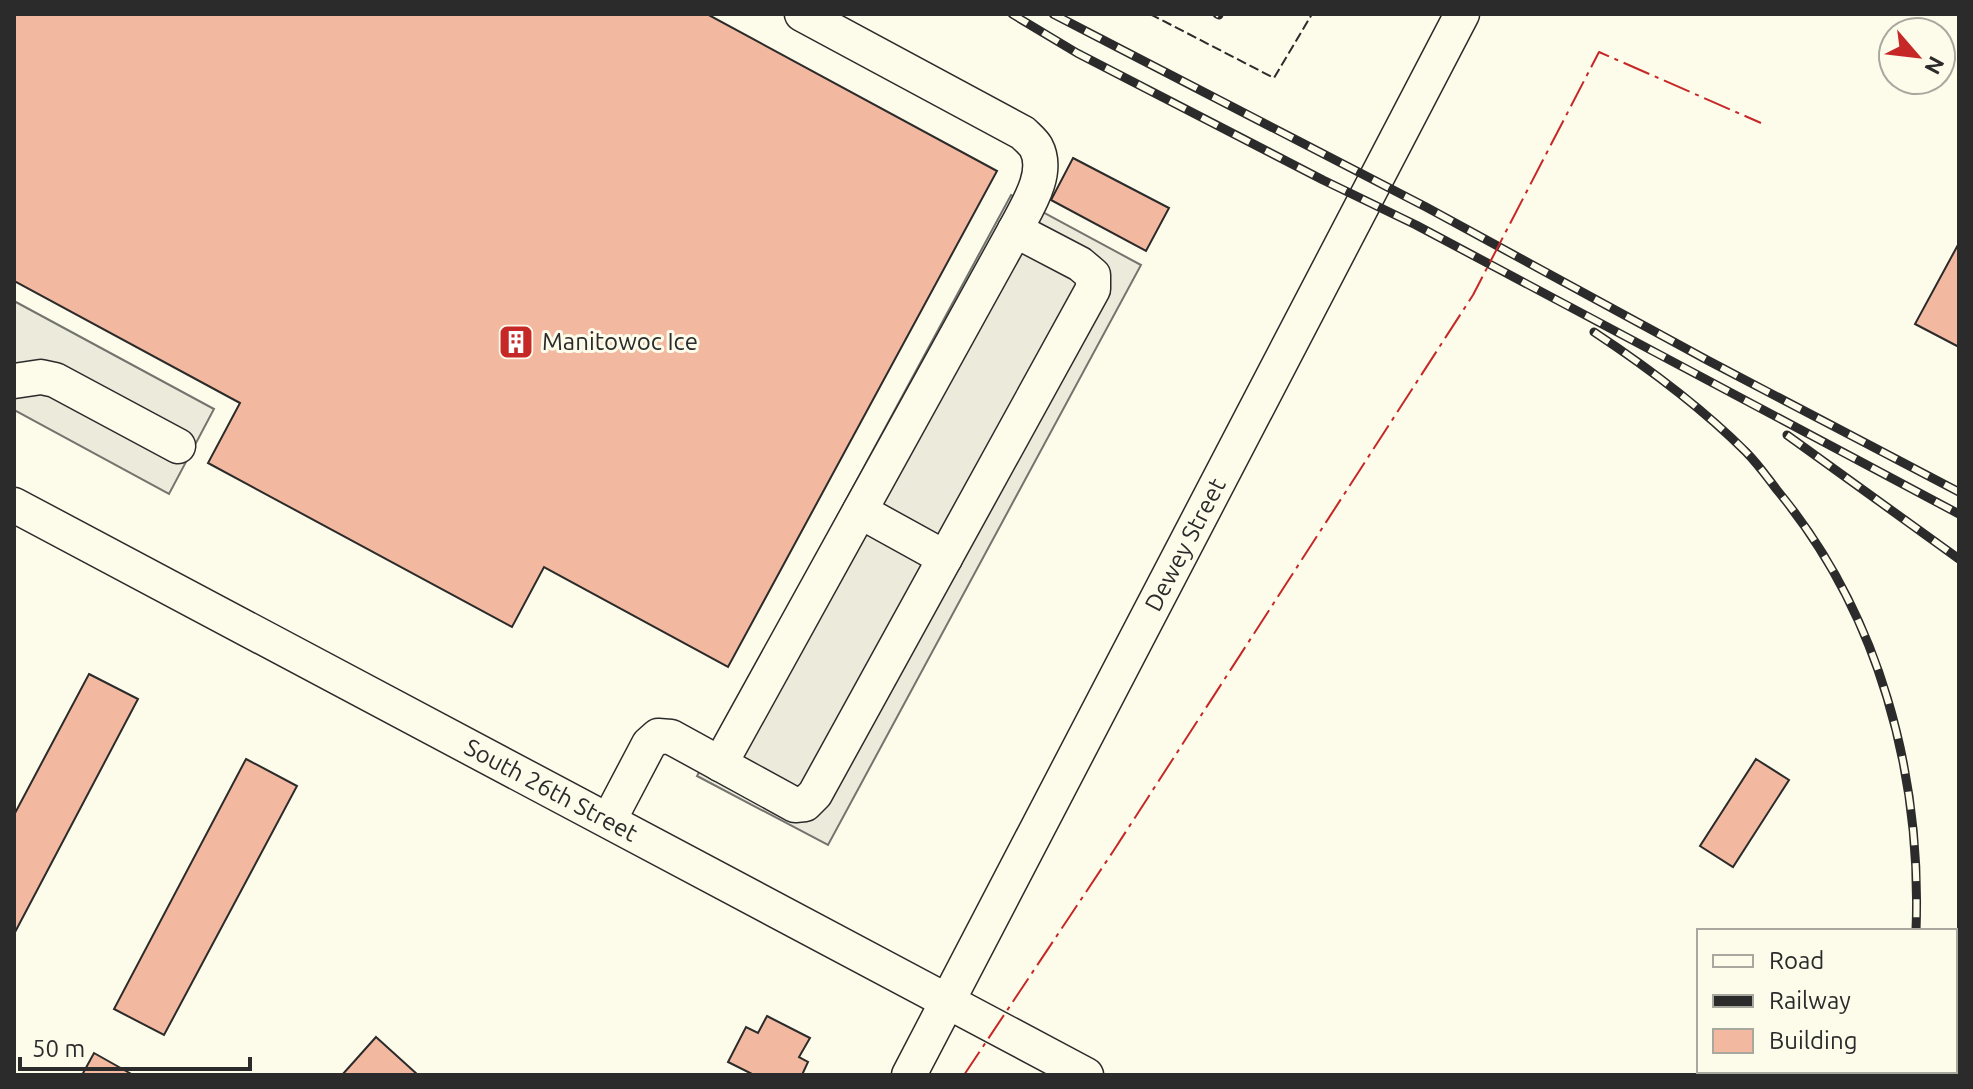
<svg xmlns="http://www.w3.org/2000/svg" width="1973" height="1089" viewBox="0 0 1973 1089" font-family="Ubuntu,sans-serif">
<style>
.parking{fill:#eceadb;stroke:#74746e;stroke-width:2}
.building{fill:#f2b8a0;stroke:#2b2b2b;stroke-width:2}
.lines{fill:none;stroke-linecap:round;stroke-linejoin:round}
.minor-casing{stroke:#2b2b2b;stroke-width:37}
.minor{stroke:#fdfbea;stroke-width:34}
.rail-casing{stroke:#2b2b2b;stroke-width:9}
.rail{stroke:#fdfbea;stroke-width:6;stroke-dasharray:18;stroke-linecap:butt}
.fence{stroke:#2b2b2b;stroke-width:2;stroke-dasharray:10 4;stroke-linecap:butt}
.power{stroke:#c62828;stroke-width:2;stroke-dasharray:28 6 4 6;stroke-linecap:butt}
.labels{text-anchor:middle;stroke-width:6;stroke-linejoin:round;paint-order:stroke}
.poi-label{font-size:24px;fill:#2b2b2b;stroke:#fdfbea;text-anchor:start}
.street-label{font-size:24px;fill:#2b2b2b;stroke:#fdfbea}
</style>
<rect width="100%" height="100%" fill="#fdfbea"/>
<g class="parking">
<path d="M1011,195L1141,265L828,845L697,776Z"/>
<path d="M14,301L214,409L169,494L14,410Z"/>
</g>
<g class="building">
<path d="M14,14H707L997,171L728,667L544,567L512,627L208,463L240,403L14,281Z"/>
<path d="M1073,158L1169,208L1146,251L1051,200Z"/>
<path d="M1959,243V347L1915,324Z"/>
<path d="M89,674L138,699L14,934V815Z"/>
<path d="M246,759L297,786L164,1035L114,1009Z"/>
<path d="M1756,759L1789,780L1733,867L1700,846Z"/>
<path d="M767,1016L810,1038L799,1057L808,1062L802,1075H754L728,1062L746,1027L758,1033Z"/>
<path d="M376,1037L418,1075H342Z"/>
<path d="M94,1053L133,1075H82Z"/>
</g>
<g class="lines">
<defs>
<g id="minor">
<path d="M14,381L41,377L55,380L178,446"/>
<path id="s1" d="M14,505L1086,1075"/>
<path d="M860,511L945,558"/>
<path d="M720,764L1015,230C1027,207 1050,173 1036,147C1033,142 1027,137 1023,133L802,14"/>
<path d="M609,820L649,744L658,736L671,737L795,805L805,804L815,794L1093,289V275L1080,264L1015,230"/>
<path id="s2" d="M909,1075L1462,14"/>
</g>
</defs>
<use href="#minor" class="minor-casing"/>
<use href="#minor" class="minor"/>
<defs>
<g id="rail">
<path d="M1012,14L1077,53L1323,180L1416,225L1959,514"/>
<path d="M1053,14L1426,207L1707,360L1959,492"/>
<path d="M1217,14L1219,15"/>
<path d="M1594,332C1647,367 1702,408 1746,452C1758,464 1767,477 1777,490C1879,613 1922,773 1916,931"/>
<path d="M1787,435L1959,559"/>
<path d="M1891,1075L1892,1071"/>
</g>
</defs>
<use href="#rail" class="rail-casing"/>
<use href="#rail" class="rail"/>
<path class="fence" d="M1150,14L1274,78L1312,14"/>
<path class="power" d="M964,1075L1114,850L1473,295L1599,52L1761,123"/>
</g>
<defs>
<symbol id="building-square" viewBox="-11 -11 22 22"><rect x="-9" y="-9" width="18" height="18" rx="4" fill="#c62828" stroke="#fdfbea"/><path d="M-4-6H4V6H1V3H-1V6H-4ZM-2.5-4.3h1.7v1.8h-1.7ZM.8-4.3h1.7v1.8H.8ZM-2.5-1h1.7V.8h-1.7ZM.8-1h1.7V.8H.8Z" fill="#fff"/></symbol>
</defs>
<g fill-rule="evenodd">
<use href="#building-square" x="496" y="322" width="40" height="40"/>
</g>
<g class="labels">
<g class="poi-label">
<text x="542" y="350">Manitowoc Ice</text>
</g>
<g class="street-label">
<text dy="8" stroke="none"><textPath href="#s2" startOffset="598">Dewey Street</textPath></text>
<text dy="8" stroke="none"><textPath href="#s1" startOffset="608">South 26th Street</textPath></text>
</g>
</g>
<rect width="1973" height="1089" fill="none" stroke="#2b2b2b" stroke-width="32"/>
<rect x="1697" y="929" width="260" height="144" fill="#fdfbea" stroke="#a9a89e" stroke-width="2"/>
<rect x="1713" y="955" width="40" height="12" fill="#fdfbea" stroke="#a9a89e" stroke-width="2"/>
<text x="1769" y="969" font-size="24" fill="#2b2b2b">Road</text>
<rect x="1713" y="995" width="40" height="12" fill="#2b2b2b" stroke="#a9a89e" stroke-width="2"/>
<text x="1769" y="1009" font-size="24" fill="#2b2b2b">Railway</text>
<rect x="1713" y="1029" width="40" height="24" fill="#f2b8a0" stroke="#a9a89e" stroke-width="2"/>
<text x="1769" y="1049" font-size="24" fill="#2b2b2b">Building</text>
<g transform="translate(1917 56) rotate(118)"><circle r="38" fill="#fdfbea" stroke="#a9a89e" stroke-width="2"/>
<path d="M0-6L14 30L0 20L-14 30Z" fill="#c62828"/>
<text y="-12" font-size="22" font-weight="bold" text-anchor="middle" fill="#2b2b2b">N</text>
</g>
<path d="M20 1057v12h230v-12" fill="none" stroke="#2b2b2b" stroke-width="4"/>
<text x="32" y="1057" font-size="24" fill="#2b2b2b" stroke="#fdfbea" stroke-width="6" paint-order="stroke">50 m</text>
</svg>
